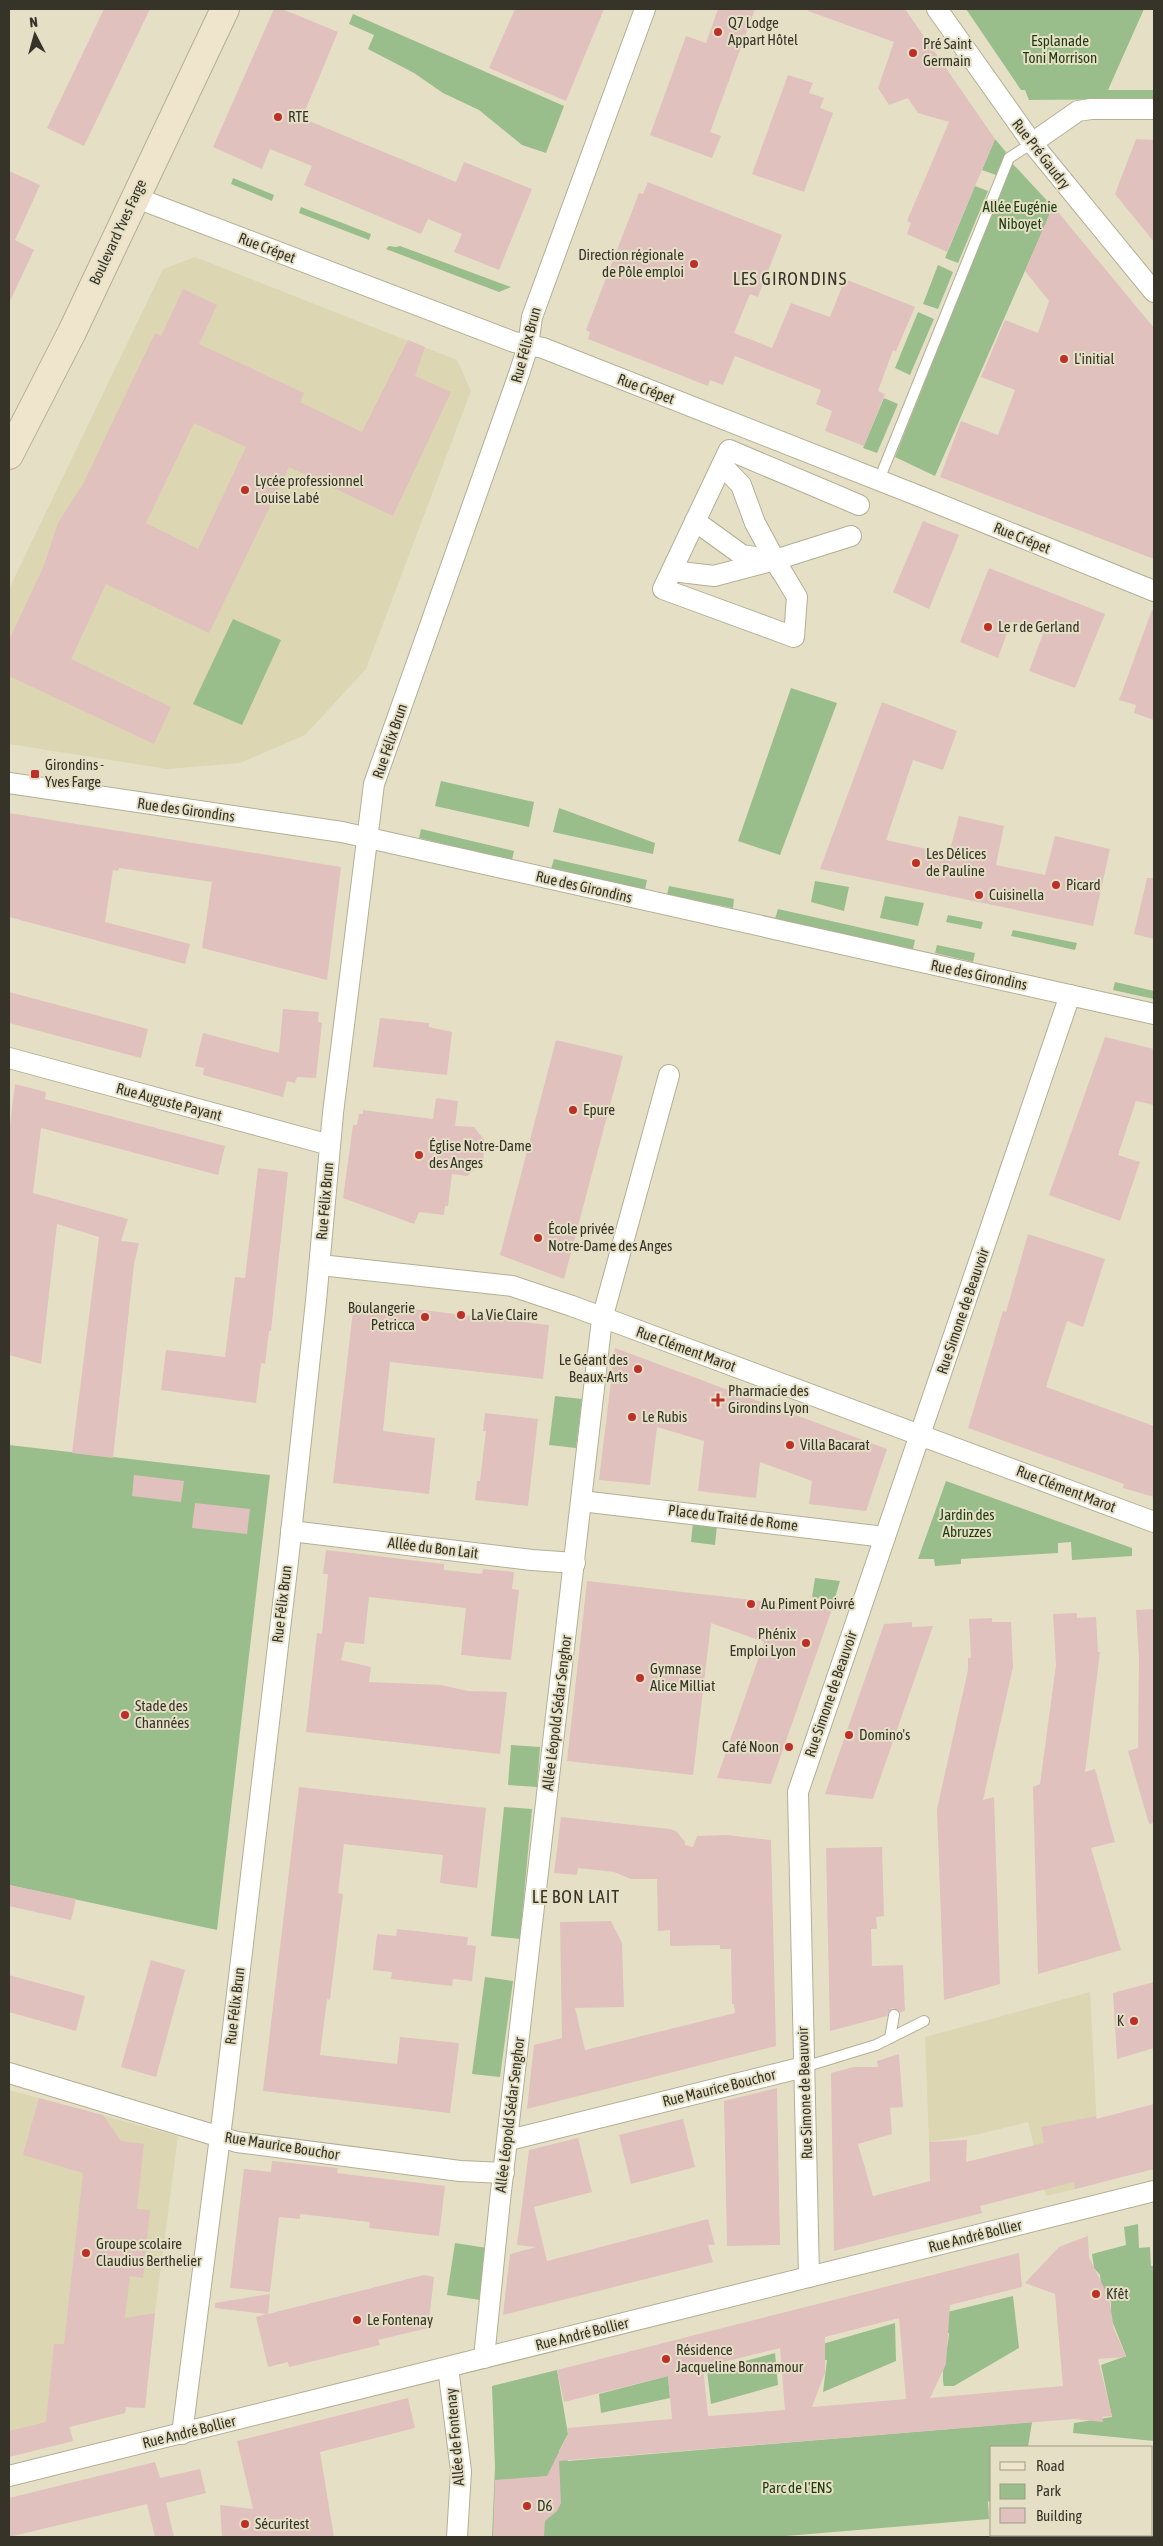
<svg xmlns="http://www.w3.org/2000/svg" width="1163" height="2546" viewBox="0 0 1163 2546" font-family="'Asap Condensed',sans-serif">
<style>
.built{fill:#dcd6b3}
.green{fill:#9abd8c}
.building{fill:#e0c1be;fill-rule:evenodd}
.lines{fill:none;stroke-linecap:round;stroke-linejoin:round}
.lane-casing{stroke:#b3ae95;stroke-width:12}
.street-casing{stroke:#b3ae95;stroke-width:22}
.secondary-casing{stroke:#b3ae95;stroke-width:30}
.lane{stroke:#fff;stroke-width:10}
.street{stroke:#fff;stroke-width:20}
.secondary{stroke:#efe4cc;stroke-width:28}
.poi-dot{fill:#bd2f29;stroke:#e5e0c5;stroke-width:2}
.labels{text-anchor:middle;stroke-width:4;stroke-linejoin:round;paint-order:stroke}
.poi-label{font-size:15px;fill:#363429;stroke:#e5e0c5;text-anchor:start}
.park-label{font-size:15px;fill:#1e3c10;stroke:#e5e0c5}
.street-label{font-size:15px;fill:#363429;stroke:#e5e0c5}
.quarter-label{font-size:18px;letter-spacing:1px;fill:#363429;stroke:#e5e0c5}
</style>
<rect width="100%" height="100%" fill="#e5e0c5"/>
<g class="built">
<path d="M195,257L457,360L471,391L366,669L305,735L240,763L167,769L9,744V589L163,269Z"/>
<path d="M1090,1992L1100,2183L1046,2196L1028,2122L975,2135L929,2142L925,2037Z"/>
<path d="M9,2090L178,2136L155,2313L145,2408L126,2407L125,2413L70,2427L73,2441L9,2457Z"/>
</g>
<g class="green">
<path d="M966,9H1144L1108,90H1154V99L1029,100L1025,90H1021Z"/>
<path d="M353,14L564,106L546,153L522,145L479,110L443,93L414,73L368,49L374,35L349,24Z"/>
<path d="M995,139L1006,152L996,175L982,170Z"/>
<path d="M1012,163L1053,207L935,476L895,457Z"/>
<path d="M233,178L274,195L272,201L231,184Z"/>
<path d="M975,186L988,191L958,263L945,258Z"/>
<path d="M301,207L371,234L369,240L299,213Z"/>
<path d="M389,246L396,247L400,246L511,287L499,292L386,249Z"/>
<path d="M938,265L953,272L938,309L923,304Z"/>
<path d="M918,312L934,319L910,375L895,368Z"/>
<path d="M884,398L898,404L877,453L863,448Z"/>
<path d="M233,619L281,640L242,725L193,704Z"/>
<path d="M791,688L837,703L780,855L738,841Z"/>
<path d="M441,781L534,802L529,827L435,806Z"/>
<path d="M559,808L655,843L653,854L553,832Z"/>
<path d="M421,829L514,851L512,860L419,838Z"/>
<path d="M554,859L647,880L645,890L551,869Z"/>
<path d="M815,881L849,887L844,911L811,902Z"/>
<path d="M669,886L734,899L733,908L667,895Z"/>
<path d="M885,896L924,903L918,926L880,918Z"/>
<path d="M778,909L915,940L913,949L775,919Z"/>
<path d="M948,915L983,922L981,929L946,922Z"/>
<path d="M1013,930L1077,943L1075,950L1011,936Z"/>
<path d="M937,945L975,953L973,962L935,953Z"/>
<path d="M1115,982L1154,991V999L1113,990Z"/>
<path d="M555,1396L582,1399L576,1448L549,1445Z"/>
<path d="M9,1445L270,1475L217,1930L9,1885Z"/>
<path d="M946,1481L1132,1548V1556L1072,1560L1071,1542L1058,1543V1553L961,1559V1564L935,1566L934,1559H918Z"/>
<path d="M693,1522L717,1525L715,1545L691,1542Z"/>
<path d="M815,1578L840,1581L834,1601L812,1597Z"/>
<path d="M511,1745L540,1747L537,1787L508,1785Z"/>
<path d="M504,1807L532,1809L520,1939L491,1936Z"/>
<path d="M485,1977L513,1981L500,2077L472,2074Z"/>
<path d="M1138,2224L1139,2248L1150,2247L1151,2266H1154V2441L1073,2433L1074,2423L1112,2417L1101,2365L1126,2356L1111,2318V2302L1101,2285L1100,2275L1094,2268L1092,2254L1126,2245L1124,2227Z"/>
<path d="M455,2243L487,2248L480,2300L447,2295Z"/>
<path d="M1013,2296L1019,2348L954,2386H944C940,2371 948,2350 949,2333H939V2314Z"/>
<path d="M895,2323L896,2361L823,2392L827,2360H820L819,2345Z"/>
<path d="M775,2353L778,2385L711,2404L707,2371Z"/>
<path d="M557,2370L568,2434L559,2451L568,2461L1032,2422L1028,2447H992V2499L988,2502L989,2519L774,2537H492L495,2467L492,2386Z"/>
<path d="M668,2376L670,2398L601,2413L599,2394Z"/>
</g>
<g class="building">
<path d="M104,9H150L84,146L47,128Z"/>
<path d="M274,9H282L338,32L302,118L456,182L464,162L532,189L499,270L454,252L462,234L428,219L421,234L304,185L312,166L270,149L262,169L213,147Z"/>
<path d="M515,9H604L566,101L489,68Z"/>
<path d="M718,9H755L710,132L721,136L712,158L650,135L686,36L706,43Z"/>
<path d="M809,9H905L995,139L947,252L907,234L911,223L907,221L949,122L918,113L908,98L889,105L878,88L894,42L808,11Z"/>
<path d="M788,75L813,83L809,93L824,98L820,108L833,113L804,192L752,174Z"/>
<path d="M1136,139L1154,140V242L1115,194Z"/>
<path d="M9,171L40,185L15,240L34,250L9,303Z"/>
<path d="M648,182L782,235L758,297L750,294L734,333L772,348L791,303L830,317L845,279L915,307L896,351L893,350L878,391L885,394L864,446L825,431L832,411L816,404L821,390L735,356L723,385L710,380L708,386L588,339L590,332L586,330L639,193L643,194Z"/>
<path d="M1053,206L1154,328V559L940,477L961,421L998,435L1015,390L981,377L1005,320L1038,333L1049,301L1025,271Z"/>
<path d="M183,289L217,305L199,344L304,393L300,402L362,432L408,340L425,347L415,376L451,392L393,516L289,467L209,633L106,584L71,659L171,707L154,744L9,676V640L43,568L58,523L83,484L155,333L161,336ZM194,423L246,447L198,549L146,523Z"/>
<path d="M923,521L959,535L929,609L893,592Z"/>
<path d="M989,568L1105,614L1075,688L1029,671L1043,634L1011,622L998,658L960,642Z"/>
<path d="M1152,610L1154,611V720L1134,713L1136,705L1119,700Z"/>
<path d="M882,702L957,731L943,770L913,760L886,840L949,854L959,816L1004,826L996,865L1045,875L1055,836L1110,849L1093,926L820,869Z"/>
<path d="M9,813L341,867L327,980L202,948L212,882L119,868L118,871L113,870L105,922L190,944L185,964L9,917Z"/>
<path d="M1147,878H1154V939L1134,934Z"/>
<path d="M9,992L148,1029L141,1058L9,1023Z"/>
<path d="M283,1009L319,1012L318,1022L322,1023L316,1078L297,1077L295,1083L287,1081L283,1097L203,1075L204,1068L195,1066L203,1033L279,1053Z"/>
<path d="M380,1018L429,1023V1027L452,1032L447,1075L373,1067Z"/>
<path d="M1105,1037L1154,1049V1105L1136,1101L1118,1155L1140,1162L1120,1221L1049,1195Z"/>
<path d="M556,1040L623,1056L564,1279L500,1255Z"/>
<path d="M15,1084L46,1092L45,1099L225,1146L218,1175L41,1128L33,1193L128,1219L121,1241L139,1243L134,1264L113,1458L72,1453L99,1237L57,1224L41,1364L9,1355V1133Z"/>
<path d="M436,1098L458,1101L455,1126L474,1127L485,1141L483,1162L467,1176L452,1174L448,1206H445L444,1215L419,1212L414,1224L343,1198L353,1125H357L359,1114H363V1110L433,1119Z"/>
<path d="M258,1168L288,1172L271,1331H269L265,1364L261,1363L256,1403L161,1390L166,1350L225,1357L235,1277L245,1278Z"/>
<path d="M1028,1234L1105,1259L1083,1327L1067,1321L1046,1387L1154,1426V1497L1123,1488L1124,1484L968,1428L1003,1311L1006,1312Z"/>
<path d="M354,1302L549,1325L543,1379L390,1362L383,1431L435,1438L429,1494L333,1483Z"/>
<path d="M615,1348L887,1449L866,1511L809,1504L812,1481L760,1462L756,1498L698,1491L704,1441L657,1427L650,1485L599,1480Z"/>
<path d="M485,1413L538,1419L528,1506L475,1500L477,1481H480L486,1431H483Z"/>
<path d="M134,1475L184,1481L181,1502L132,1496Z"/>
<path d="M195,1503L250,1509L247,1534L192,1528Z"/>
<path d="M326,1550L444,1564V1570L482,1574L483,1569L514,1572L512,1589L519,1590L511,1660L461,1655L466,1608L369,1597L364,1644L345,1642L341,1660L371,1667L369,1682L441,1685L468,1691L507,1692L500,1754L306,1732L317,1633L322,1634L328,1574H323Z"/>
<path d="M587,1581L832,1609L771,1784L717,1778L764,1642L711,1623L693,1775L567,1761Z"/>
<path d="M1154,1609V1823L1149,1824L1128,1751L1138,1748L1139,1659L1136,1610Z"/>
<path d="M1077,1613V1618L1096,1617L1098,1652H1100L1085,1772L1095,1769L1115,1842L1091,1848L1121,1950L1038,1974L1033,1787L1040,1784L1056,1665L1053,1614Z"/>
<path d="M992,1618V1622H1011L1013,1667L983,1800L994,1797L1000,1984L944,2000L937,1809L968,1670V1658H971L969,1619Z"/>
<path d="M912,1622V1627L933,1626L873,1799L825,1794L884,1624Z"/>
<path d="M299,1787L486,1808L477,1888L440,1883L443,1855L344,1844L338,1893L343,1894L330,2000L327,1999L320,2055L397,2064L400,2037L459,2043L450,2113L263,2091Z"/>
<path d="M561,1817L670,1829L676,1831L685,1842V1845L693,1847L697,1836L726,1835L771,1840L776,2046L527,2109L534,2045L562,2038L560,1922L611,1921L622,1943L624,2007L575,2008L585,2050L735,2013L734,2004H732L731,1949H720V1945L670,1946V1930L658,1931L657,1879H631L614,1872L578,1868L577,1875L554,1873Z"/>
<path d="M882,1847L884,1916L876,1917L877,1929H871L872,1966L903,1965L905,2011L900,2012L892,2008L887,2016L830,2031L826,1848Z"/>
<path d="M9,1885L76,1899L71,1920L9,1906Z"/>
<path d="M397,1929L468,1937L467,1945L476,1946L472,1981L453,1979L452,1986L391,1979L392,1972L373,1970L377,1934L396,1936Z"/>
<path d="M151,1960L185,1970L156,2077L121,2067Z"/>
<path d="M9,1975L85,1996L76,2031L9,2012Z"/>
<path d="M1154,1982V2048L1117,2059L1113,1993Z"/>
<path d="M899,2054L903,2107L890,2108L892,2134L858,2144L873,2196L930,2181L929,2142L967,2140L966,2162L1044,2143L1041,2127L1096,2116V2119L1154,2104V2169L1075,2189L1074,2182L980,2206L982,2213L834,2251L831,2073L854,2067H878L877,2061Z"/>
<path d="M777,2088L780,2245L727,2246L724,2101Z"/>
<path d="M39,2098L103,2115L121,2141L144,2144L137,2209L150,2210L143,2278L130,2276L125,2318L155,2313L145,2408L126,2407L125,2413L69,2427L73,2441L9,2457V2431L46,2422L54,2344H64L83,2173L23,2155Z"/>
<path d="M683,2119L695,2167L631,2184L619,2135Z"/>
<path d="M578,2138L592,2192L534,2207L547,2261L708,2219L715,2245H708L713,2262L503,2315L510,2254L536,2247L517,2245L529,2150Z"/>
<path d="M272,2161L338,2168L337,2173L445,2186L439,2236L369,2228L370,2222L300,2214V2219L279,2217L270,2292L230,2288L244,2169L271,2172Z"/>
<path d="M1088,2236L1089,2257L1109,2298L1114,2329L1126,2357L1098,2359L1112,2416L1102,2417L1103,2422L1074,2419L559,2461L561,2503L557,2511L545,2521L544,2537H493L495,2480L547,2476L568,2434L567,2428L672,2419L668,2376L564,2402L557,2370L1019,2253L1022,2287L950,2305L946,2364L930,2398L1063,2386L1055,2294L1025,2283L1059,2247ZM899,2318L906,2399L812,2407L825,2373V2337ZM780,2348L785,2410L708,2416L703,2367Z"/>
<path d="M424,2275L434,2277L428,2328L378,2340L380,2345L289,2367L288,2362L268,2367L256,2317L267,2314L215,2308V2303L270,2294L268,2314Z"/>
<path d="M408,2398L415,2428L320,2452L334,2537H222L220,2505L253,2509L237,2441Z"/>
<path d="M155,2462L160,2478L200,2469L206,2493L166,2503L174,2537H155L147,2504L9,2537V2498Z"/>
</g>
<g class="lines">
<defs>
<g id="lane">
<path d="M879,480L1009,158L1032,143"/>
<path d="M890,2038L894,2015"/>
<path d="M804,2067L876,2045L924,2021"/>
</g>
<g id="street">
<path d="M937,9L1032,143L1154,292"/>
<path d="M1032,143L1078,111L1091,109H1154"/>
<path d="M134,197L514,342L543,348L919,496L1154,591"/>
<path d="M722,465L741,485L755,523L781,571"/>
<path d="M695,521L742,555L768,559"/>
<path d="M775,560L797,597L794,637L663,589L729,450L859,505"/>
<path d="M672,571L714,576L775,560L851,536"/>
<path d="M9,783L342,832L1154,1014"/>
<path d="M9,1058L330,1145"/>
<path d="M320,1265L512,1286L572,1306L1154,1522"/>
<path d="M581,1501L885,1537"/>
<path d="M291,1531L532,1560L575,1563"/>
<path d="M9,2073L237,2142L460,2171L504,2173"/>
<path d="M509,2140L804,2067"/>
<path d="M809,2277L798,1792L1070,995"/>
<path d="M484,2358L500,2200L602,1319L669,1075"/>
<path d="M448,2367L461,2471L457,2537"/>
<path d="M182,2434L223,2113L288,1561L316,1301L333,1113L374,784L519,374L528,346L532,317L645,9"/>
<path d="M9,2476L1154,2191"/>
</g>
<path id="secondary" d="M9,455L72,332L225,9"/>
</defs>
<use href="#lane" class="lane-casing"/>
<use href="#street" class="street-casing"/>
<use href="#secondary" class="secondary-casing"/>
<use href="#lane" class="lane"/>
<use href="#street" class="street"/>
<use href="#secondary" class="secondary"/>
</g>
<g class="poi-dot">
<circle cx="718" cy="32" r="5"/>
<circle cx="913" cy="53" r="5"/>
<circle cx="278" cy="117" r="5"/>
<circle cx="694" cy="264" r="5"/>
<circle cx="1064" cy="359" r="5"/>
<circle cx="245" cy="490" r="5"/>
<circle cx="988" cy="627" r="5"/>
<rect x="30" y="769" width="10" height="10" rx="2.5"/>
<circle cx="916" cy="863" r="5"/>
<circle cx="1056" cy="885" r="5"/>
<circle cx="979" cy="895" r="5"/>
<circle cx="573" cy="1110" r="5"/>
<circle cx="419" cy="1155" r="5"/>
<circle cx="538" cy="1238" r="5"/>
<circle cx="461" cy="1315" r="5"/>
<circle cx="425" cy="1317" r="5"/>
<circle cx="638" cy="1369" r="5"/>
<path d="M715.5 1392.5h5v5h5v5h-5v5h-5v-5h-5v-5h5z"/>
<circle cx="632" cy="1417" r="5"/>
<circle cx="790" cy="1445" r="5"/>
<circle cx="751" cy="1604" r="5"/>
<circle cx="806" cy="1643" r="5"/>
<circle cx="640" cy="1678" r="5"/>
<circle cx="125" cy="1715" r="5"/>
<circle cx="849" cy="1735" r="5"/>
<circle cx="789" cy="1747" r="5"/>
<circle cx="1134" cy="2021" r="5"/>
<circle cx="86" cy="2253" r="5"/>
<circle cx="1096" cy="2294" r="5"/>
<circle cx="357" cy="2320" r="5"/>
<circle cx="666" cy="2359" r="5"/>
<circle cx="527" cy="2506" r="5"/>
<circle cx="245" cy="2524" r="5"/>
</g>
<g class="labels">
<g class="poi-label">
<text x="728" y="28">Q7 Lodge<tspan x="728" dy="17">Appart Hôtel</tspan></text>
<text x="923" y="49">Pré Saint<tspan x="923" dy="17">Germain</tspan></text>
<text x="288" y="122">RTE</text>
<text x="684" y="260" text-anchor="end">Direction régionale<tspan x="684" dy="17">de Pôle emploi</tspan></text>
<text x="1074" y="364">L'initial</text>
<text x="255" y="486">Lycée professionnel<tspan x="255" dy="17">Louise Labé</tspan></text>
<text x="998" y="632">Le r de Gerland</text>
<text x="45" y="770">Girondins -<tspan x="45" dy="17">Yves Farge</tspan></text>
<text x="926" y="859">Les Délices<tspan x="926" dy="17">de Pauline</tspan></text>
<text x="1066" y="890">Picard</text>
<text x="989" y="900">Cuisinella</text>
<text x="583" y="1115">Epure</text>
<text x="429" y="1151">Église Notre-Dame<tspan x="429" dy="17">des Anges</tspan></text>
<text x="548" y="1234">École privée<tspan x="548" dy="17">Notre-Dame des Anges</tspan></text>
<text x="415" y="1313" text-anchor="end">Boulangerie<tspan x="415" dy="17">Petricca</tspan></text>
<text x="471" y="1320">La Vie Claire</text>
<text x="628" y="1365" text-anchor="end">Le Géant des<tspan x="628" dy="17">Beaux-Arts</tspan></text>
<text x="728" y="1396">Pharmacie des<tspan x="728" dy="17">Girondins Lyon</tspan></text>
<text x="642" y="1422">Le Rubis</text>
<text x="800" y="1450">Villa Bacarat</text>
<text x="761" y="1609">Au Piment Poivré</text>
<text x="796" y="1639" text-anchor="end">Phénix<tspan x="796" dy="17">Emploi Lyon</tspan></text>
<text x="650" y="1674">Gymnase<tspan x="650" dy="17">Alice Milliat</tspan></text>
<text x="135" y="1711">Stade des<tspan x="135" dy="17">Channées</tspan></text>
<text x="859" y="1740">Domino's</text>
<text x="779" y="1752" text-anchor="end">Café Noon</text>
<text x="1124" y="2026" text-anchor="end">K</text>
<text x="96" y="2249">Groupe scolaire<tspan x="96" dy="17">Claudius Berthelier</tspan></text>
<text x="1106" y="2299">Kfêt</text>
<text x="367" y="2325">Le Fontenay</text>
<text x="676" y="2355">Résidence<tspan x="676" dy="17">Jacqueline Bonnamour</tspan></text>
<text x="537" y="2511">D6</text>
<text x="255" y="2529">Sécuritest</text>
</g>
<g class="park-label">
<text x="1060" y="46">Esplanade<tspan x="1060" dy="17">Toni Morrison</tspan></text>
<text x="1020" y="212">Allée Eugénie<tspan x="1020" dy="17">Niboyet</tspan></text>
<text x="967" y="1520">Jardin des<tspan x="967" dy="17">Abruzzes</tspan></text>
<text x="797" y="2493">Parc de l'ENS</text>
</g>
<g class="street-label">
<text transform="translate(1041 154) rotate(52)" y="5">Rue Pré Gaudry</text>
<text transform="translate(118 232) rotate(-65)" y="5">Boulevard Yves Farge</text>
<text transform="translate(267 248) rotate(21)" y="5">Rue Crépet</text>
<text transform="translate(526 345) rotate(-75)" y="5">Rue Félix Brun</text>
<text transform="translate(646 389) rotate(21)" y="5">Rue Crépet</text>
<text transform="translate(1022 538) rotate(22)" y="5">Rue Crépet</text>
<text transform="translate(390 741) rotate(-71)" y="5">Rue Félix Brun</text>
<text transform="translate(186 810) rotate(8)" y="5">Rue des Girondins</text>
<text transform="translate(584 887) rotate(13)" y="5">Rue des Girondins</text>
<text transform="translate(979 975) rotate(12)" y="5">Rue des Girondins</text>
<text transform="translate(169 1102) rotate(15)" y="5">Rue Auguste Payant</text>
<text transform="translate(325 1201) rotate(-85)" y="5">Rue Félix Brun</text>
<text transform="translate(963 1311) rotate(-71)" y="5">Rue Simone de Beauvoir</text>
<text transform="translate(686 1349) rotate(20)" y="5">Rue Clément Marot</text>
<text transform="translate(1066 1489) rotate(21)" y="5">Rue Clément Marot</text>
<text transform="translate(733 1518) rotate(7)" y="5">Place du Traité de Rome</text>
<text transform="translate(433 1548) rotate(7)" y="5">Allée du Bon Lait</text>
<text transform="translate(282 1604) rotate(-83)" y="5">Rue Félix Brun</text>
<text transform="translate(831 1694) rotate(-71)" y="5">Rue Simone de Beauvoir</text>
<text transform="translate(557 1713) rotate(-83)" y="5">Allée Léopold Sédar Senghor</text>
<text transform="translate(235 2006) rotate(-83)" y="5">Rue Félix Brun</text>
<text transform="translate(719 2088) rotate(-14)" y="5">Rue Maurice Bouchor</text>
<text transform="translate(805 2093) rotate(-92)" y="5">Rue Simone de Beauvoir</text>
<text transform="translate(510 2115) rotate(-83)" y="5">Allée Léopold Sédar Senghor</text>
<text transform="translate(282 2146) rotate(9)" y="5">Rue Maurice Bouchor</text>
<text transform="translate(975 2236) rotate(-14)" y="5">Rue André Bollier</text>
<text transform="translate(582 2334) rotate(-14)" y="5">Rue André Bollier</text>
<text transform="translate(189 2432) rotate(-14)" y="5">Rue André Bollier</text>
<text transform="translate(455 2437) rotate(-95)" y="5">Allée de Fontenay</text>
</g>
<g class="quarter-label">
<text x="790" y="285">LES GIRONDINS</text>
<text x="576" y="1903">LE BON LAIT</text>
</g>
</g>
<rect width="1163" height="2546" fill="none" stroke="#363429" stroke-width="20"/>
<rect x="990" y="2446" width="162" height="90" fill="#e5e0c5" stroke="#9f9b87"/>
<rect x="1000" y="2462" width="25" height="8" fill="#efe4cc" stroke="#9f9b87"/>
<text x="1036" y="2471" font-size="15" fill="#363429">Road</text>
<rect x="1000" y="2484" width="25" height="15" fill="#9abd8c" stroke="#9f9b87"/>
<text x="1036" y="2496" font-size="15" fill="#363429">Park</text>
<rect x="1000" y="2508" width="25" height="15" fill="#e0c1be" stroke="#9f9b87"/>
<text x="1036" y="2521" font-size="15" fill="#363429">Building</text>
<g transform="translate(35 35) rotate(354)" stroke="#e5e0c5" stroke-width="4" paint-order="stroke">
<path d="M0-4L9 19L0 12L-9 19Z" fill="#363429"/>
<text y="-8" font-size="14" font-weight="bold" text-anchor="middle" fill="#363429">N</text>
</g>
</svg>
